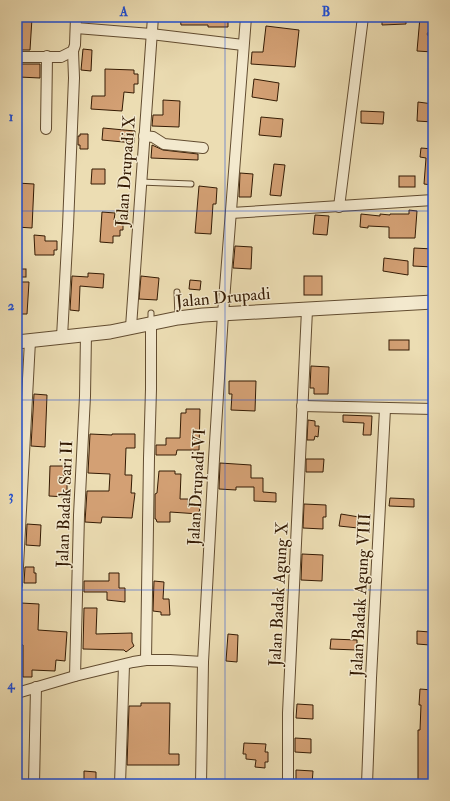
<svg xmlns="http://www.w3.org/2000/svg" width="450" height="801" viewBox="0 0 450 801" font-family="'IM FELL Double Pica',serif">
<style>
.building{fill:#d3a074;stroke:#341b04}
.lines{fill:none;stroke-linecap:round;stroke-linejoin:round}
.service-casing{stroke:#624c30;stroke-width:7}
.minor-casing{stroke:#624c30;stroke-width:12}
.tertiary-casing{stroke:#624c30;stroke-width:15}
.service{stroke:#f3e9ce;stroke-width:5}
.minor{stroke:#f3e9ce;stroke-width:10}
.tertiary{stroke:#f3e9ce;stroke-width:13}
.grid{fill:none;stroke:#1d4ed8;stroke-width:1;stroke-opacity:0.55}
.labels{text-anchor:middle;stroke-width:3;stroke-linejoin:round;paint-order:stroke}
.street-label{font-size:17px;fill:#341b04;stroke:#f3e9ce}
.neatline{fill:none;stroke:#1d4ed8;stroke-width:1.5}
.grid-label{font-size:13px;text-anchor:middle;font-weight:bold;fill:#1d4ed8}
</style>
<rect width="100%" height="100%" fill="#ecddb3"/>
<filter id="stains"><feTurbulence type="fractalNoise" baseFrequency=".005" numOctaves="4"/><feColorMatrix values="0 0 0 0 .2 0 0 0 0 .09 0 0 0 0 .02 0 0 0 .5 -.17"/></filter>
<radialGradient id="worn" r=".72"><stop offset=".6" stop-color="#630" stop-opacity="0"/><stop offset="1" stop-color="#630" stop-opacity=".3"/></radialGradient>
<g class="building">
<path d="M17,17L32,18L30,50H19V40H17Z"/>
<path d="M180,17H228V27H208V25H181Z"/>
<path d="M382,17H406V24L382,25Z"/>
<path d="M420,17H433V30L429,31L427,34L429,37L433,38V52L417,51Z"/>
<path d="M266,26L299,30L295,67L251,64L252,52H263Z"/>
<path d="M83,49L92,50L91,71L81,70Z"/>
<path d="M19,64H40V78L19,77Z"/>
<path d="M105,69L134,70V74H138V84H134V93L124,92L122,111L91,109L92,96H105Z"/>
<path d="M254,79L279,83L277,101L252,97Z"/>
<path d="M163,100L180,101L179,127L152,126L153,115H163Z"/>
<path d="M418,102L433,104V122L417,121Z"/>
<path d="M361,111L384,112L383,124L361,123Z"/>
<path d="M261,117L283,119L281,137L259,135Z"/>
<path d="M103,128L135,131L134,143L102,140Z"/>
<path d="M80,134H88V149H80V145H78V136H80Z"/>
<path d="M152,145L163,150L198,154V160L151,158Z"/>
<path d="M421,148L433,149L432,185L424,184L426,158L420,157Z"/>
<path d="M274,164L285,165L281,196L270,195Z"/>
<path d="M92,169H105V184H91Z"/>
<path d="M240,173L253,174L251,197H239Z"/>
<rect x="399" y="176" width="16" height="11"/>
<path d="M17,183L34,184L32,228L17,227Z"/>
<path d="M199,186L217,188L216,204H213L211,234L195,233Z"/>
<path d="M409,210L417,211L415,238H389V227L368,226V228L360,227L361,214L380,216V214L390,215V214H409Z"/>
<path d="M102,212L115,213L114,220L123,222V230H120V236H113V243L100,242Z"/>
<path d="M315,215L329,216L327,235L313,234Z"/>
<path d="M34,235L45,236V241H57V250H54V255H35Z"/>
<path d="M235,246L252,247L251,269L233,268Z"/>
<path d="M414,248L433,249V267L413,266Z"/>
<path d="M384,258L408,261V275L383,271Z"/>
<rect x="17" y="269" width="9" height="8"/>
<path d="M88,273L104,274L103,288L80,286L79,311L70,310L72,276L88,277Z"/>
<path d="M141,276L159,278L157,300L139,299Z"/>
<rect x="304" y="276" width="18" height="19"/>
<path d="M190,280L201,281L200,290L189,289Z"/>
<path d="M20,282H29L27,314H17V302H19Z"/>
<rect x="389" y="340" width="20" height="10"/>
<path d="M311,366L329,367L328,394H314V388H310Z"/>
<path d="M229,381H256L255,411L231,410L232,394H229Z"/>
<path d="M34,394L47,395L45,447L31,446Z"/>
<path d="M186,409H200L199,450H177L176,455H156V445H166V438H180L181,413H186Z"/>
<path d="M343,415L372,416L371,435H363L364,423L343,422Z"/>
<path d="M308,420L315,421V426H319L318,437L315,436L314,440H307Z"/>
<path d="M90,434L112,435V434H135V448H126L125,475H132L131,493H135L132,518L102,517L101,523L85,522L87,491H109L110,474L88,473Z"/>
<path d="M306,459H324L323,472H306Z"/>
<path d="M220,463L251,465V478H263V492L276,493V502L254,501V487H236V490L219,489Z"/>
<path d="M50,466H64L63,481H67V497L49,496Z"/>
<path d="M159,471H175V474H181L180,499H188V505L200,506L199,514L170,512V522H157L156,519H155V494L157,493Z"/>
<path d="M390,498L414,499V507L389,506Z"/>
<path d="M304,504L326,505V517H323V529L303,528Z"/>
<path d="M341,514L359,517L358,528L339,526Z"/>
<path d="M27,524L41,525L40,546L26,545Z"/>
<path d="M302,554L323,555L322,581L301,580Z"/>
<path d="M25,567H34V573H36V583H24Z"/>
<path d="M109,573H119V588H125V602L107,600V592H84V581H109Z"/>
<path d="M154,581L164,582L163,599H169L170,615H161V612L153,611Z"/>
<path d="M21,603L39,604L38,630L67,632L65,661L56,660L55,671L32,670V677H23V645L18,644Z"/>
<path d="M84,608H97L96,634L132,633V642L134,646L126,652L124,650L83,649Z"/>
<path d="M417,631L430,632V645L417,644Z"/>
<path d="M228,634L238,635L237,662L226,661Z"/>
<path d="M331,639L357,640V650L330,649Z"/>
<path d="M420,689L432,690L433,782H418V730H420L421,705H419Z"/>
<path d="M141,703H170L169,754H179V765H127L129,706H141Z"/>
<path d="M297,704L313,705V719L296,718Z"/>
<path d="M295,738L311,739V753L295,752Z"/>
<path d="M244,743L266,744L265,752H268V762H265V768L255,767L256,760L246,759V754H243Z"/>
<path d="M296,770L313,771L312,784H296Z"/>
<path d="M84,771L96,772V784H84Z"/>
</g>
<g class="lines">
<defs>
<g id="service">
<path d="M431,34H433"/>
<path d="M140,182L191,184"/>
<path d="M177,292L178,317"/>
<path d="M151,313V323"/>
</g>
<g id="minor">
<path d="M76,28L151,34L243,45"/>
<path d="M17,57H61L73,51L75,45L76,17"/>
<path d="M46,129L47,56"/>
<path d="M144,136L153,137L164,144L203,148"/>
<path d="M339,207L363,17"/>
<path d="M231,213L433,200"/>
<path d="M131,327L153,17"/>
<path d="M62,337L68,226L74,78L73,51"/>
<path d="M302,406L433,409"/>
<path d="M17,585L30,341"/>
<path d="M146,660L149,458L151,389V324"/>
<path d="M75,676L79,515L85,396L86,334"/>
<path d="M17,693L75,676L133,662L146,660H170L203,662"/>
<path d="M34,784L36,687"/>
<path d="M120,784L124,665"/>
<path d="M201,784L203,662L214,459L223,314L246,17"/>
<path d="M288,784V713L307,310"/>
<path d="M367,784L371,678L385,409"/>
</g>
<path id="tertiary" d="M17,342L110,332L178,318L203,315L433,302"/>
</defs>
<use href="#service" class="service-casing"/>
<use href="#minor" class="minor-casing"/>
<use href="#tertiary" class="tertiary-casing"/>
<use href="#service" class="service"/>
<use href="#minor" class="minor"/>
<use href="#tertiary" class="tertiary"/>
</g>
<path class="grid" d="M225,17V784M17,211H433M17,400H433M17,590H433"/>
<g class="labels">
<g class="street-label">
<text transform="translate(125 171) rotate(-86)" y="6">Jalan Drupadi X</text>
<text transform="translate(223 297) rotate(-5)" y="6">Jalan Drupadi</text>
<text transform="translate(196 487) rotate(-87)" y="6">Jalan Drupadi VI</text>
<text transform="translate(64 504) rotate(-88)" y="6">Jalan Badak Sari II</text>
<text transform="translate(278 594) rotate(-87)" y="6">Jalan Badak Agung X</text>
<text transform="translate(360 595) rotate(-87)" y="6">Jalan Badak Agung VIII</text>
</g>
</g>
<rect width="450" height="801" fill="none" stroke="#ecddb3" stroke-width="44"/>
<rect x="22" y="22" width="406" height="757" class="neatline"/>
<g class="grid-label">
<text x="124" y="16">A</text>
<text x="326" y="16">B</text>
<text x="11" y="121">1</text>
<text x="11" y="310">2</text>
<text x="11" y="500">3</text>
<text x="11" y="689">4</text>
</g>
<rect width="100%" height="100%" filter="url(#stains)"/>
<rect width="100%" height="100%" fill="url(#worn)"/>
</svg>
